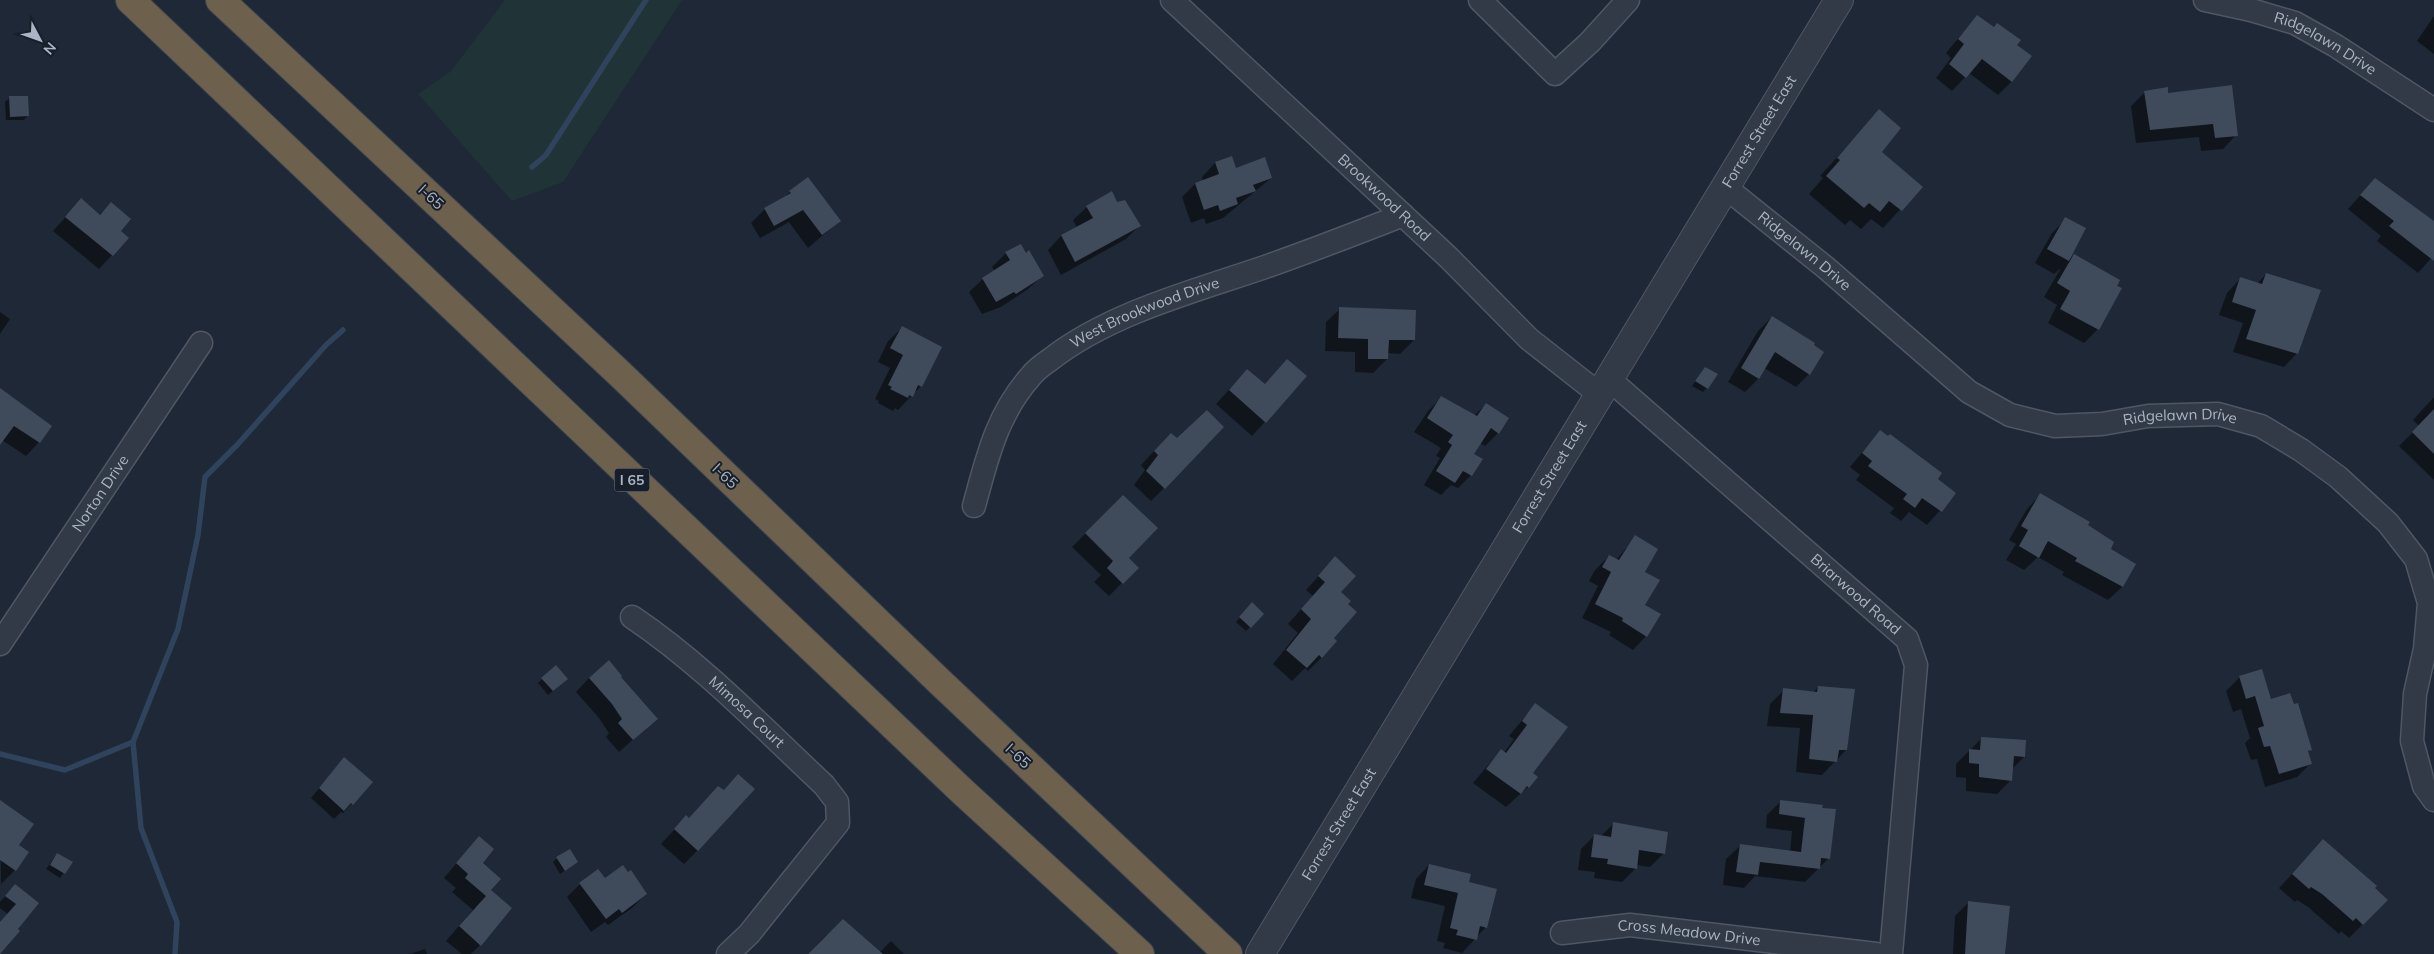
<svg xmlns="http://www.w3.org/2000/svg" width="2434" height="954" viewBox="0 0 2434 954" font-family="Mulish,sans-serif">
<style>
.green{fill:#203437}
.shadow{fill:#0007}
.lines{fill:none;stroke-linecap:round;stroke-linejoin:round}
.stream{stroke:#30435d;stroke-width:5.5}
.building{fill:#3f4a5b}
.minor-casing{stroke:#4f5765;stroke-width:25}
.tertiary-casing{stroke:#4f5765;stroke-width:30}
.motorway-casing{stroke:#3c4450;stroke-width:30}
.minor{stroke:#313a46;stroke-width:22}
.tertiary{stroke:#313a46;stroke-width:28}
.motorway{stroke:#6d614e;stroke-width:28}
.labels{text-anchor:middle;stroke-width:4;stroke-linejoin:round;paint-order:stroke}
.shield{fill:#171f2a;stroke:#7f8796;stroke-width:1}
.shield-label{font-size:14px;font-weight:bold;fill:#abb4c4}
.street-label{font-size:15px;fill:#abb4c4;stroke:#171f2a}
</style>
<rect width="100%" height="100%" fill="#1e2836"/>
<path class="green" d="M505,0H682L563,182L512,201L418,94L451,71Z"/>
<g class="shadow">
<path d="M1977,16L2015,45L2012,81L1998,95L1969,73L1952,91L1936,78L1951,58L1946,53Z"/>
<path d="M2434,16V54L2417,41Z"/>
<path d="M2145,92L2167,94L2236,135L2223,149L2201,151L2199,137L2136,143L2131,106Z"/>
<path d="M10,98L28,115L24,120H6L5,102Z"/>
<path d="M1879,111L1881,152L1921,187L1883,228L1871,219L1861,229L1850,220L1845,225L1809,194L1823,178L1820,176Z"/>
<path d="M1215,163L1271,178L1223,218L1206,224L1204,218L1191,223L1182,197L1195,184L1203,181L1202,177Z"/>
<path d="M2375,179L2434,223V255L2418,273L2377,241L2381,236L2348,209Z"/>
<path d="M790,192L839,221L808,248L789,222L760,238L751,223L765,209L782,200Z"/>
<path d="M81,200L99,215L111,204L119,231L112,255L99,269L53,231Z"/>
<path d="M1117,204L1139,226L1126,239L1061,275L1048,250L1061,236L1077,228L1073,220L1087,207Z"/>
<path d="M2066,219L2085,229L2067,262L2074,255L2120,289L2098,329L2084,343L2048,323L2057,305L2044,297L2061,268L2054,274L2035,263L2052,233Z"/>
<path d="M1006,253L1042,276L1028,289L1001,307L982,314L969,292L983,279L995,271L992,267Z"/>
<path d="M2266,274L2297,353L2284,367L2233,352L2243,323L2219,315L2227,293L2240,279L2257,284Z"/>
<path d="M1340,309L1414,340L1400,354L1387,353V359L1373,373L1355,372V352L1325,351L1326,322Z"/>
<path d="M0,312L10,319L0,334Z"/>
<path d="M1772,317L1809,374L1796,387L1764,368L1758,379L1745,392L1728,382L1758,331Z"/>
<path d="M902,328L921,386L898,410L895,408L893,411L878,403L879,401L875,399L890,368L878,362L888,341Z"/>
<path d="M1247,370L1264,385L1306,377L1252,436L1216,404Z"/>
<path d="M1701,373L1707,388L1703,392L1692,386Z"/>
<path d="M0,395L39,442L26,456L2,440L0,443Z"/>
<path d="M2434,397V480L2399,446L2419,426L2413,420Z"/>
<path d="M1441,398L1474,416L1486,404L1498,433L1485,446L1480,443L1472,454L1471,475L1458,488L1451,485L1441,495L1424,485L1440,458L1436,456L1441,448L1414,432L1428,411Z"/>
<path d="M1880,431L1955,493L1927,525L1909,512L1901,521L1890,513L1894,508L1856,480L1860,475L1850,467Z"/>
<path d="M1157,448L1164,488L1151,501L1134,485L1145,470L1141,465Z"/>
<path d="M2040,495L2086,526L2109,549L2134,564L2122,587L2108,600L2062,575L2064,572L2038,557L2024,570L2006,560L2016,544L2009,540L2027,509Z"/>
<path d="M1123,496L1127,558L1137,568L1109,596L1094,582L1101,575L1072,547Z"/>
<path d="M1636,537L1643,572L1646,636L1633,650L1609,635L1611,632L1582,618L1598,586L1589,581L1595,570L1609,556L1616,560Z"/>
<path d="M1335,558L1340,592L1332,638L1322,657L1308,671L1305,668L1292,681L1273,664L1298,633L1288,624L1313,596L1306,590Z"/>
<path d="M1248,608L1263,614L1246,631L1236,622Z"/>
<path d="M619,677L657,718L619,752L606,737L609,733L599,718L576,692L589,678Z"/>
<path d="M2240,677L2271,701L2311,749L2308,752L2311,763L2297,777L2265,787L2257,759L2251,760L2245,743L2250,738L2241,709L2233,712L2226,691Z"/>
<path d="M542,679L562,683L548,695L538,683Z"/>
<path d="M1818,687L1846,750L1822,775L1796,772L1800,728L1767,726L1770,704L1784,690L1813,693Z"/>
<path d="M1536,704L1532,773L1528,787L1506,807L1473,783L1501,750L1504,753L1514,739L1509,736Z"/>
<path d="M1982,738L2024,757L2012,769L2011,780L1997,794L1966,791V778L1956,777V764Z"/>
<path d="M344,759L371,782L343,813L341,812L334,819L311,798Z"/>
<path d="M1781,801L1821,806L1829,858L1805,882L1755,876L1744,888L1723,885L1726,859L1740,846L1790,852L1792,831L1766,828L1767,815Z"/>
<path d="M0,802L17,845L27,853L15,870L1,884Z"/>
<path d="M686,817L698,850L684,864L661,844Z"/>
<path d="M1613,824L1664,853L1650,867L1636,865V868L1622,882L1594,878L1595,872L1578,870L1581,849L1594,836H1601Z"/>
<path d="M2323,841L2387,900L2349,938L2341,931L2339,934L2308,907L2297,900L2295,902L2279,888Z"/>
<path d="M466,852L481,863L489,890L480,945L471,954H462L446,941L473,910L452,892L456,888L444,878Z"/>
<path d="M57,854L71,863L60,878L46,869Z"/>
<path d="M557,858L577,862L560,874L553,862Z"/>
<path d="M1429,865L1467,883L1486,927L1462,953L1443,948L1445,943L1437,941L1445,906L1411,898L1416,879Z"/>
<path d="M604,880L646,894L632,908L608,925L605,922L591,932L567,897L580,884Z"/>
<path d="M15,886L37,903L0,952V923L8,914L0,908V902Z"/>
<path d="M1969,902L2004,954H1953L1955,916Z"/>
<path d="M826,935L864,954H808Z"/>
<path d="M891,941L904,954H878Z"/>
<path d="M425,949L427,954H410Z"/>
</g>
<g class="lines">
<g class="stream">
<path d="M532,167L546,155L646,0"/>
<path d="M0,754L65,770L133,742"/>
<path d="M175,954L177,922L141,828L133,742L178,629L198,535L205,477L238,444L326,345L343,330"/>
</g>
</g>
<g class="building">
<path d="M1977,15L1994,27L1997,23L2021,40L2017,45L2032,56L2012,82L1982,59L1966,78L1949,64L1964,44L1958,39Z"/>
<path d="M2232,85L2238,136L2215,138L2213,124L2150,130L2144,91L2168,87V93Z"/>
<path d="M9,96H28L29,116L10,117Z"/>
<path d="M1879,109L1901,128L1882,152L1923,187L1902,211L1889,201L1880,212L1869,203L1864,208L1826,176L1840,160L1837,158Z"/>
<path d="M1232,156L1236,168L1265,157L1272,178L1253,185L1256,191L1236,198L1238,204L1220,211L1218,205L1204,210L1195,183L1219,174L1215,162Z"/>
<path d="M808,177L841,221L822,235L803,210L774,226L764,208L791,193L789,191Z"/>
<path d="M2375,178L2434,221V261L2389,226L2394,221L2360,195Z"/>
<path d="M1112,191L1117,202L1125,200L1141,226L1075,262L1061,235L1093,218L1086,206Z"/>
<path d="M81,198L100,215L111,202L131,219L121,231L129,238L113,256L65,217Z"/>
<path d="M2065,217L2086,228L2069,261L2047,249Z"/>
<path d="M1021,244L1026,253L1029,250L1044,276L1016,294L1014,292L996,302L982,278L1010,260L1005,252Z"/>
<path d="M2074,254L2120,280L2117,286L2122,288L2099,330L2060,309L2070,291L2057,283Z"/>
<path d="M2266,273L2321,290L2298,354L2246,339L2256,310L2232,302L2240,277L2262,284Z"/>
<path d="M1339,307L1416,310L1415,340H1389L1388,359H1368V339L1338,338Z"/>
<path d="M1772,316L1815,343L1814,345L1824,352L1810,375L1775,352L1759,379L1741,368Z"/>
<path d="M902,326L942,347L922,387L918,385L913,397L909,395L908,398L890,389L892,387L888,385L903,355L890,348Z"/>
<path d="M1287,359L1307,376L1266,423L1229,390L1247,369L1265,384Z"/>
<path d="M1705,367L1718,374L1708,389L1695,381Z"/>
<path d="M0,388L52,426L40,443L14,426L0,445Z"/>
<path d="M1441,396L1477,416L1486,403L1509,418L1499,434L1491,428L1474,454L1483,459L1472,476L1463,471L1455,483L1436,471L1452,445L1448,442L1453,435L1427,418Z"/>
<path d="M2434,409V454L2412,432Z"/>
<path d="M1207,410L1224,427L1165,489L1146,471L1158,455L1154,451L1171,433L1177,438Z"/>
<path d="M1880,430L1888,436L1890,434L1942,473L1938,479L1956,493L1942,512L1922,498L1915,508L1903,499L1907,494L1868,466L1872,461L1862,453Z"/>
<path d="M2040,493L2090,522L2088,525L2114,542L2111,549L2136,564L2123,587L2075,561L2077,558L2048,541L2039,558L2019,546L2028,530L2021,526Z"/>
<path d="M1123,495L1158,528L1129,558L1139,568L1123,584L1107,568L1113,561L1085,533Z"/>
<path d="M1635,535L1658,549L1645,572L1660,580L1645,605L1661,614L1647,637L1622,621L1623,618L1595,604L1611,572L1602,567L1609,555L1619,560Z"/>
<path d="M1335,556L1356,576L1341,592L1351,601L1348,604L1357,612L1334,638L1337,641L1322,658L1319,655L1307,668L1286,650L1311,619L1301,609L1325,582L1318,576Z"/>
<path d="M1252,602L1264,614L1251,628L1239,617Z"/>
<path d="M609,660L622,676L621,677L658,719L633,740L618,723L622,719L612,704L589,678Z"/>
<path d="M556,665L568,679L553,691L541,678Z"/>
<path d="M2262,669L2271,699L2290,693L2294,704L2298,703L2312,750L2308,751L2312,764L2279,774L2270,746L2264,747L2258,728L2264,726L2255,696L2246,699L2239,676Z"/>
<path d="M1818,686L1855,689L1847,750H1839L1837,762L1809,759L1813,715L1780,713L1783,688L1817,692Z"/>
<path d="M1535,703L1568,727L1533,773L1538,777L1529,788L1527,786L1521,794L1486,769L1501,749L1506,753L1527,725L1522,721Z"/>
<path d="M1981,737L2026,740L2025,757L2014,756L2012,781L1979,777V764L1969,763V749L1980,750Z"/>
<path d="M344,757L373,782L353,805L351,803L344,811L319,788Z"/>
<path d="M738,774L755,789L698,851L674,829L686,815L689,818L718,786L724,790Z"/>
<path d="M0,800L34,824L19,845L29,852L16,871L0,860Z"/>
<path d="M1780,800L1823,805L1822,808L1836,809L1830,859L1821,858L1820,869L1760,862L1758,875L1736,872L1740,844L1801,852L1805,818L1779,814Z"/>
<path d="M1613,822L1668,832L1665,854L1639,850L1637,869L1607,864L1608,859L1591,857L1594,834L1611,837Z"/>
<path d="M479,836L494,849L483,863L501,879L491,890L512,908L481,946L459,926L486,896L465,878L468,874L456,863Z"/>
<path d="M2323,839L2377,886L2375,888L2388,900L2363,925L2356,918L2353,921L2322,894L2311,887L2309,889L2292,874Z"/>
<path d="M570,849L578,862L565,871L556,857Z"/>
<path d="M57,853L73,862L65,874L50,865Z"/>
<path d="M1429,864L1471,874L1469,882L1497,889L1487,928L1480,926L1477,940L1456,935L1458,930L1450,928L1458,893L1424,885Z"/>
<path d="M623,865L628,872L631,870L647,894L622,913L619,909L606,919L579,883L598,869L605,878Z"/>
<path d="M15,884L39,903L18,929L20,931L0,954V922L16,904L5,896Z"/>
<path d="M1968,901L2010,906L2005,954H1965Z"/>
<path d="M843,919L883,954H808Z"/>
</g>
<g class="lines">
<defs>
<g id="minor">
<path id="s1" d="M1172,0L1449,258L1529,339L1599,394"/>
<path d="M1480,0L1555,74L1590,42L1628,0"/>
<path id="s2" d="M2205,0L2251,10L2295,23L2336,46L2434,110"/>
<path id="s3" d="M1725,187L1825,267L1969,392L2010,415L2055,426L2102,424L2148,416L2218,414L2261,426L2301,450L2338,477L2388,523L2416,559L2429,603L2425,649L2415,694L2412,741L2424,786L2434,800"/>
<path id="s4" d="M1610,380L1907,639L1916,665L1891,954"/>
<path id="s5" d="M974,506C987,458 997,414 1031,376C1036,369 1044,364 1051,359C1110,313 1195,291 1265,267C1311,251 1357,233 1403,215"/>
<path id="s6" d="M632,617C702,664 762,727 824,785L837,802L838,823L749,934L728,954"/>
<path id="s7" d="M0,644L201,343"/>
<path id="s8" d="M1562,933L1630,925L1876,954"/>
</g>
<g id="tertiary">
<path id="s9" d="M1260,954L1839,0"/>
</g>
<g id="motorway">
<path d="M130,0L963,792L1140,954"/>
<path d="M220,0L620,374L941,683L1228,954"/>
</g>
</defs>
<use href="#minor" class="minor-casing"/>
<use href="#tertiary" class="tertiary-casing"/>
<use href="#motorway" class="motorway-casing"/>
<use href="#minor" class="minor"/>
<use href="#tertiary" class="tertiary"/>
<use href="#motorway" class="motorway"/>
</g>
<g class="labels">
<rect class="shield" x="614.5" y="468.5" width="35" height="23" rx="4"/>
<g class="shield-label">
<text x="632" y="485">I 65</text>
</g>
<g class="street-label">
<text dy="5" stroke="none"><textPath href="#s2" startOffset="129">Ridgelawn Drive</textPath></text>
<text dy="5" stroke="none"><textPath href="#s9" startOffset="962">Forrest Street East</textPath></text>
<text transform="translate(431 197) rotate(43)" y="5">I-65</text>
<text dy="5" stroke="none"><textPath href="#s1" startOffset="290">Brookwood Road</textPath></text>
<text dy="5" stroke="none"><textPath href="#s3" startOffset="102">Ridgelawn Drive</textPath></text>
<text dy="5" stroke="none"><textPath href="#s5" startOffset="275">West Brookwood Drive</textPath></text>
<text dy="5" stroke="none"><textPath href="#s3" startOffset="538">Ridgelawn Drive</textPath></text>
<text transform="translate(725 476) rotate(44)" y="5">I-65</text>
<text dy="5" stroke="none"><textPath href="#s9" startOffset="558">Forrest Street East</textPath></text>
<text dy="5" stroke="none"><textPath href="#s7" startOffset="181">Norton Drive</textPath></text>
<text dy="5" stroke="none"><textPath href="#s4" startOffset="326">Briarwood Road</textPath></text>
<text dy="5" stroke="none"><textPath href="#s6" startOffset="149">Mimosa Court</textPath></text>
<text transform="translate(1018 756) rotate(43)" y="5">I-65</text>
<text dy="5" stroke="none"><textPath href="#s9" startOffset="152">Forrest Street East</textPath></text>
<text dy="5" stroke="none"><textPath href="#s8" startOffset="128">Cross Meadow Drive</textPath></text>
</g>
</g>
<g transform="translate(40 40) rotate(131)" stroke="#171f2a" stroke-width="4" paint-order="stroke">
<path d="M0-4L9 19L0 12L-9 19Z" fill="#abb4c4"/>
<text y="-8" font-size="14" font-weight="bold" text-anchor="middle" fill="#abb4c4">N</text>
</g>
</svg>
